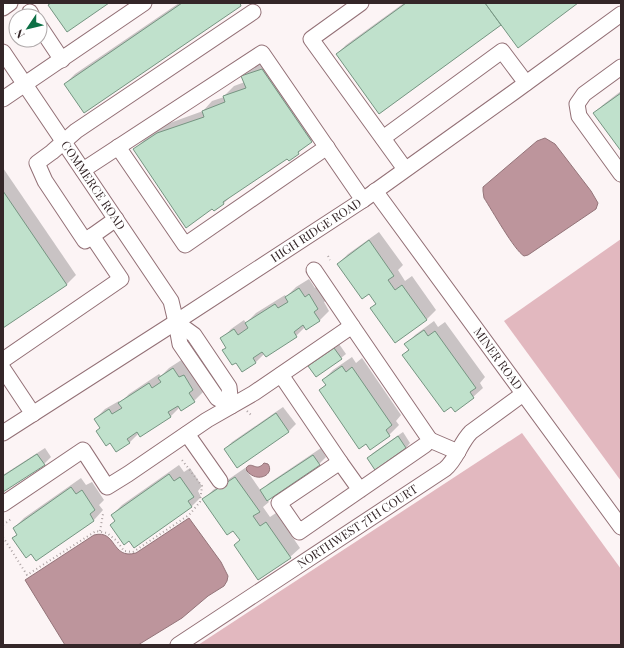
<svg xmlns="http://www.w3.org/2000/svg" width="624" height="648" viewBox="0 0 624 648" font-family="'Playfair Display',serif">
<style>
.forest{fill:#e2b8bf}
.water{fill:#bd959c;stroke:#947479}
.shadow{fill:#0003}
.building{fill:#c0e1cc;stroke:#769582}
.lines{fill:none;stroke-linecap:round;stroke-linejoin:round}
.minor-casing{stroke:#937076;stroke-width:17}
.path{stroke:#aca2a3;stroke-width:2;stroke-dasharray:1 3;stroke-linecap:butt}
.minor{stroke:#fff;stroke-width:15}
.labels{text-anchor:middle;stroke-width:3;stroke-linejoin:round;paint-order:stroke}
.street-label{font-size:12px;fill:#342628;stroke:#fff}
</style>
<rect width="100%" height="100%" fill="#fcf4f5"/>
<g class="forest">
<path d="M621,239V481L504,321Z"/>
<path d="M522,433L621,569V645H198Z"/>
</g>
<g class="water">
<path d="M545,138L555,144L591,191L598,203L596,209L528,255L524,256C514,250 492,210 484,198L483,191V187L537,141Z"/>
<path d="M264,463L268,464C275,474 258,484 247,471L246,468C252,460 256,473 264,463Z"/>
<path d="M189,518L221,562L228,576L227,581L224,586L208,596L182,618L138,645H65L25,580L94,535C117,529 111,560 136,553Z"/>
</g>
<g class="shadow">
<path d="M179,3H243L85,112L65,84L75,74Z"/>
<path d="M404,3H576L502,24L380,113L337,54L346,45Z"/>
<path d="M272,59L321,132L298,153L289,159L287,157L232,195L223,204L134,150L144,140L167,124L203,111L212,101L224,97V96L234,86L245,82L243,76L252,66Z"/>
<path d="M621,91V149L594,113L604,104Z"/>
<path d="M3,168L76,275L66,285L3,327Z"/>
<path d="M379,232L403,265L398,270L405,281L412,276L436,310L427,319L395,342L371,308L376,303L369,293L338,264L348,254Z"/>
<path d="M309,279L315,288L319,285L328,299L324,302L329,311L320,320L306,329L305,327L296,336L265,353L256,362L242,371L236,361L223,351L227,347L222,339L231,329L244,320L246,323L256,313L285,295L286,297L296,287Z"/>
<path d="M434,321L438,327L445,322L485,377L480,383L483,388L473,397L403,355L409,349L406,345L415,335Z"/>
<path d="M339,344L346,354L341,358L309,366L314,362Z"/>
<path d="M352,357L356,363L362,358L401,415L396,421L399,425L389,435L320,390L326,384L323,380L333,370Z"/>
<path d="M183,359L204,391L194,401L180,407L170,417L139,433L130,442L116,451L95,419L105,409L119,401L120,403L129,394L159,374L161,376L169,368Z"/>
<path d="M283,407L296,424L288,432L225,449L232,442Z"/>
<path d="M403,432L410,443L406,448L376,468L368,458L373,453Z"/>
<path d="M45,448L51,457L44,464L3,491V475Z"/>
<path d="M321,448L326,457L319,464L267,499L269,502L263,507L270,517L276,513L300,548L290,557L235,545L241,539L204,499L213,490L245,468L261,491L269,483Z"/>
<path d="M179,465L184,472L190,468L202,486L198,491L201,497L192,506L134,547L112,515L122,505Z"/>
<path d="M81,478L86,485L92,482L104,500L99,505L103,510L94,520L36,560L31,553L13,538L18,534L14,528L24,518Z"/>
</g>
<g class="building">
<path d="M51,3H109L67,32L48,5Z"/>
<path d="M182,3H240L241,6L84,113L64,84Z"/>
<path d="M406,3H485L501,25L379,114L336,54Z"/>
<path d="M485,3H578L518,48Z"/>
<path d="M262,69L312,142L298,152L299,154L289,161L287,159L223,202L224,204L214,211L212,209L186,228L133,149L157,133L204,117L202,111L225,102L223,96L246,88L241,76Z"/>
<path d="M621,93V151L593,113Z"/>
<path d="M3,191L67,285L3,328Z"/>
<path d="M369,240L394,276L388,280L395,290L402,285L427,320L395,343L370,308L376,304L369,294L362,299L337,264Z"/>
<path d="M299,288L305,297L309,294L318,309L314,312L320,321L306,330L303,325L294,332L297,337L266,357L262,352L253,358L256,363L242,372L236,363L232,365L222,350L226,348L220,338L234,329L238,335L248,328L245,323L275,304L278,308L288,302L285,297Z"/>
<path d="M424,330L428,336L435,331L476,388L470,392L474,398L455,412L451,407L444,412L402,355L409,350L404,344Z"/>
<path d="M334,348L342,359L316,377L308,366Z"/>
<path d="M342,366L346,372L352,367L392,425L386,430L390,436L370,450L366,444L359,449L319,390L326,385L322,380Z"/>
<path d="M173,368L179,377L184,375L193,390L189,393L195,402L181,411L178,406L168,412L171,417L140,437L137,432L127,439L130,443L116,452L110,443L106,446L96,431L100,428L94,419L109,409L112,414L122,408L118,403L149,383L152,388L161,382L158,378Z"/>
<path d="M276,413L289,432L237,468L224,449Z"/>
<path d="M398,436L406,448L375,470L367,458Z"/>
<path d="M37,454L45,465L3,492V476Z"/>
<path d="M313,455L320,465L267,501L260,490Z"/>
<path d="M169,474L174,481L180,477L194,497L188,501L192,507L134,548L129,541L124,545L110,525L115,521L111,515Z"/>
<path d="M235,477L260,512L253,516L260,526L266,522L291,558L258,580L234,545L240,540L233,531L227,535L202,499Z"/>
<path d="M71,487L76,494L82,490L95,510L90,514L94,521L36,561L31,554L26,558L12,538L17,535L13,528Z"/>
</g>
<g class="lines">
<defs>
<g id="minor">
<path d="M361,3L311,39L405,169"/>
<path d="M3,8L10,3"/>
<path d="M30,12L32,16"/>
<path d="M40,27L62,60"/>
<path id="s1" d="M3,52L171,301L176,322L180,344L217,398L231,406"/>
<path d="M621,67L584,94L577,104L579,116L621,174"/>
<path d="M3,99L144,3"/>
<path d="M383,138L502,51L526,83"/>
<path d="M118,147L185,245L327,147"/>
<path d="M83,170L262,53L363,200"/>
<path id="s2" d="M375,191L621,527"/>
<path d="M116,219L85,241L45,181L37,163L52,152L76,131L253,12"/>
<path d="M314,270L352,326"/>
<path d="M176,322L194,335L229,387L231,406"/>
<path d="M3,360L121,279L92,236"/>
<path d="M3,369L33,414"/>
<path d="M281,375L340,462"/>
<path id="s3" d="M3,433L176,322L363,200L514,92L621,14"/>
<path d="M187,434L220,481"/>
<path d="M430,440L458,452"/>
<path d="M3,504L83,450L107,487L128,474L207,420L254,393L352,326L430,440L425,445L299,532L279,503L340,462L360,490"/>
<path id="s4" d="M178,645L445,469C457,459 460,443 471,432L523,394"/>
</g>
</defs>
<use href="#minor" class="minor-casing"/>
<g class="path">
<path d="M328,256L330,260"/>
<path d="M247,411L252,416"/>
<path d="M3,525L11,519"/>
<path d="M100,531L103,514"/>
<path d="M3,537L27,575L96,531L107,533L117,541L124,551L133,552L189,515L200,502L202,486L182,460"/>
</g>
<use href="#minor" class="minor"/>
</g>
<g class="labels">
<g class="street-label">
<text dy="4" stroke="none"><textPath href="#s1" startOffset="161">COMMERCE ROAD</textPath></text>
<text dy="4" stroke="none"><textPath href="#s3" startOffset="373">HIGH RIDGE ROAD</textPath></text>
<text dy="4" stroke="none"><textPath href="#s2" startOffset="208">MINER ROAD</textPath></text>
<text dy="4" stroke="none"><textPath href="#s4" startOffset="215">NORTHWEST 7TH COURT</textPath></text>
</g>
</g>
<rect width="624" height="648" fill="none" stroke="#342628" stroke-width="8"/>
<g transform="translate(28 28) rotate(235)"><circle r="19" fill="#ffffff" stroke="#aea8a9"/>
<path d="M0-3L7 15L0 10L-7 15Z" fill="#0d7046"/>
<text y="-6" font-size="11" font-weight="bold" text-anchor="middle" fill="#342628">N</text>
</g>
</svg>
